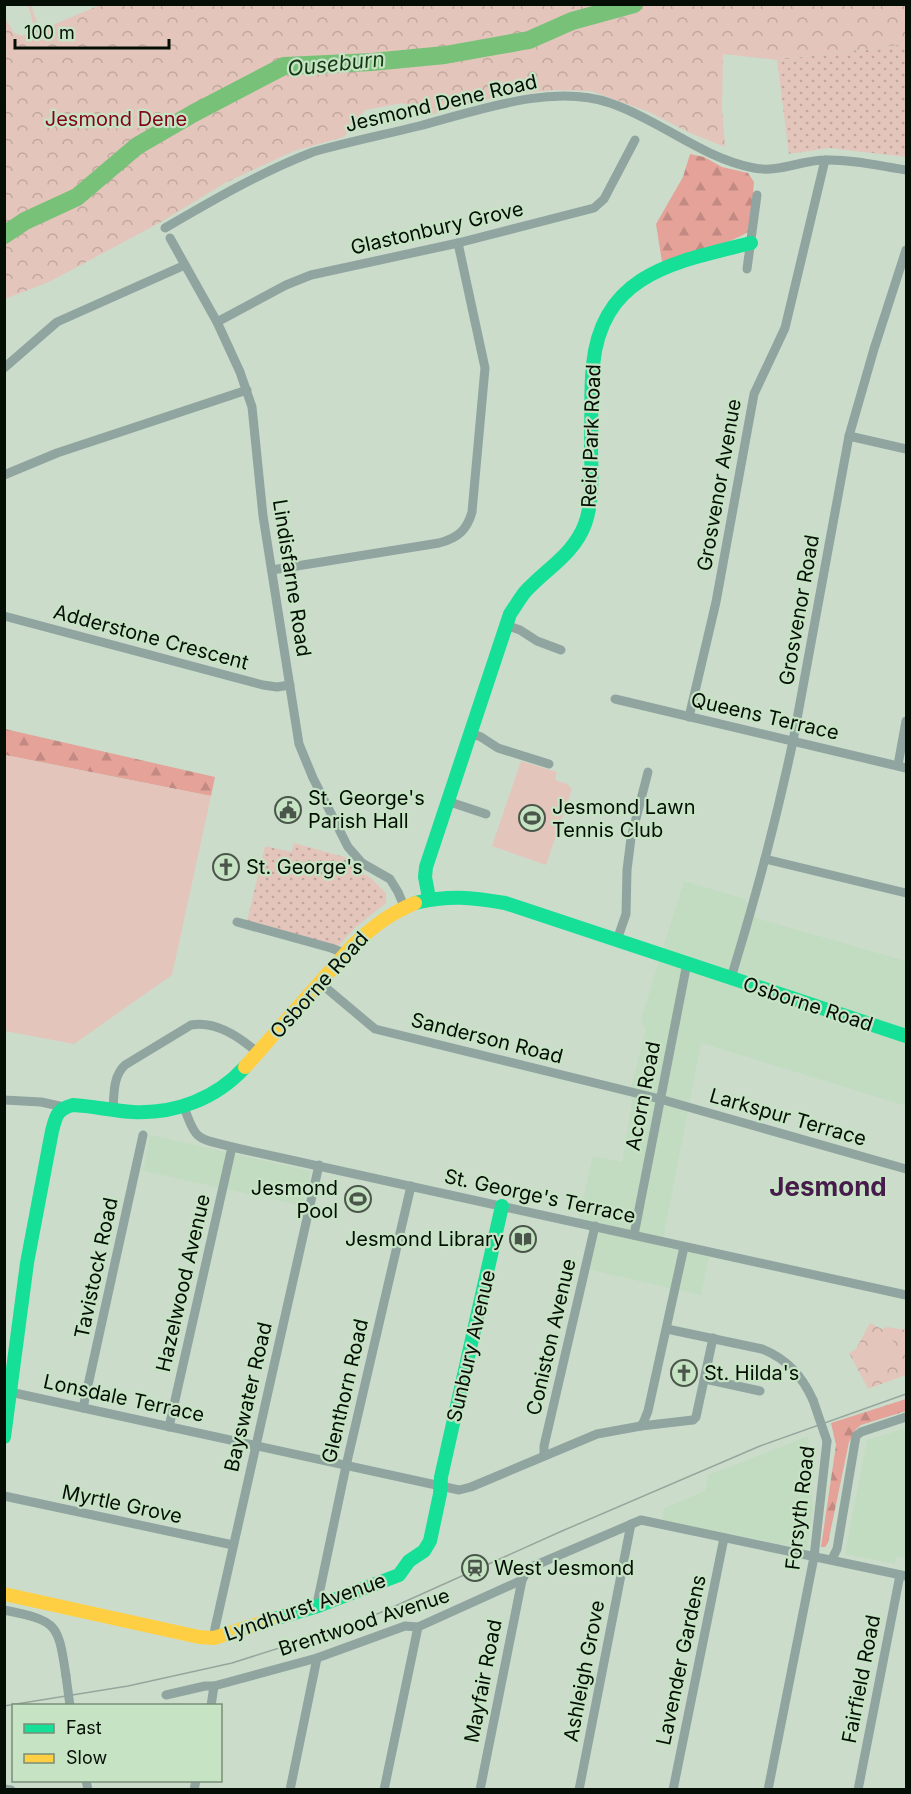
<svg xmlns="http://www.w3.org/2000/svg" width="911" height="1794" viewBox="0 0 911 1794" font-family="Inter,sans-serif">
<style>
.built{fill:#c2dcc1}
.grass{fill:url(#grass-dots)}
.forest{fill:url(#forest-firs)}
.park{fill:url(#park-crowns)}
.pitch{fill:#e3c5bb}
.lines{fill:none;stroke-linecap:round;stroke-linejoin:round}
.river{stroke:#78c178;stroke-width:18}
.street{stroke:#90a5a0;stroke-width:9}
.fast{stroke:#16e098;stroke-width:14}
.slow{stroke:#ffcf43;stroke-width:14}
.tram{stroke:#96a69d;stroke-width:1.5}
.street-bridge{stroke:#90a5a0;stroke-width:9}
.labels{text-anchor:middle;stroke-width:4.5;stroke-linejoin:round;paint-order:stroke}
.street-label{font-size:20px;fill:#050e05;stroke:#c6e3c4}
.park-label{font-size:20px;fill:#850417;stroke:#c6e3c4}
.poi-label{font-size:20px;fill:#050e05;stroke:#c6e3c4;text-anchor:start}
.water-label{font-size:21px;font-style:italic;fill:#133913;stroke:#c6e3c4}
.district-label{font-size:26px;font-weight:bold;fill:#481b4d;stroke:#c6e3c4}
</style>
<defs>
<pattern id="grass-dots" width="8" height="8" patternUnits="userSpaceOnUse" patternTransform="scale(1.5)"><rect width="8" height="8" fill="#e3c5bb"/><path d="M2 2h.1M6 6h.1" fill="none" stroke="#c1a89f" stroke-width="1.8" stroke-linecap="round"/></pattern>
<pattern id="forest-firs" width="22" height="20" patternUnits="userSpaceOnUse" patternTransform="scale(1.5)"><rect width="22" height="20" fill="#e4a298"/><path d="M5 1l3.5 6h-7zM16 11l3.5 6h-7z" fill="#c28a82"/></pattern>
<pattern id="park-crowns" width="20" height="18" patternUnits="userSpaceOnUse" patternTransform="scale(1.5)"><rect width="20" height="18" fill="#e3c5bb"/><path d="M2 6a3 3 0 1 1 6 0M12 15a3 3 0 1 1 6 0" fill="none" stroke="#c1a89f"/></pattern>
</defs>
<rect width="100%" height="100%" fill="#ccdccb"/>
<g class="built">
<path d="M684,881L745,899L756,918L906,961V1106L701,1043L662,1245L709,1257L701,1295L590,1270L600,1224L579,1219L593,1156L622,1162L632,1103V1083L646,1030L641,1019Z"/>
<path d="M150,1135L311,1171L303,1206L143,1171Z"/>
<path d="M906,1428V1558L897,1556L895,1564L845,1554L867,1440Z"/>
<path d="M808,1436L813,1509L807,1549L662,1521L664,1508L705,1491L708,1475Z"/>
</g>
<g class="grass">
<path d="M906,44V157L829,148L789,154L777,60Z"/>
<path d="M294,843L348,858L353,867L371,878L386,893V903L356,927L338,946L247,921L265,846L291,852Z"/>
</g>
<g class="forest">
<path d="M690,154L704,157L722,167L748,173L754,182L750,231C725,246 690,254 662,262L656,224L683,177Z"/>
<path d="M5,729L215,777L211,796L5,755Z"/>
<path d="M906,1399V1411L861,1425L856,1429L849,1442L828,1543L825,1547H821L836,1445L831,1423Z"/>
</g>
<g class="park">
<path d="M28,5H31L40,32L41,30L102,4H906V44L777,60L723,54L722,106L725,147L690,133L649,112L591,91L557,90L522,93L479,101L430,115L402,103L365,110L344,137L294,151L225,183L161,222L51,281L5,299V18L14,33L22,36L35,30Z"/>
<path d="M870,1323L882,1329L887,1327L906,1330V1375L868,1389L849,1353L856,1349Z"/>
</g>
<g class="pitch">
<path d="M4,755L211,796L172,975L74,1044L5,1031Z"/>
<path d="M521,761L557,772L555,780L567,784L572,789L546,865L492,846Z"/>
<path d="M892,1339L903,1360L871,1377L860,1356Z"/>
</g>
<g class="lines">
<path class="river" d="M4,235L25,221L77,197L137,146L194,113L284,66L372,62L445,55L529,40L572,21L634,4"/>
<g class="street">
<path d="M165,228C213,200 261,172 313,152C348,142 383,135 419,126C477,111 551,83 610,103C660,120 702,158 754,168C778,173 802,160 825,160C852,159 880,166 906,170"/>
<path d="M170,238L217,322L240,372L252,407L263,516L299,744L313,778L348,847L362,863L390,879L398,892L404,906"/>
<path d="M747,269L757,195"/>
<path d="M217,322L286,285L311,275L458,243L594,208L604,199L635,140"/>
<path d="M4,368L57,322L185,265"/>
<path d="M849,436L906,449"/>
<path d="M4,475L57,453L247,390"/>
<path d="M272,570L439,543C458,538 467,530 472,512L485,368L458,243"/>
<path d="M4,616L263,685L277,687L290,685"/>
<path d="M506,625L520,630L537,641L561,650"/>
<path d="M615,699L906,768"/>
<path d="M689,717L716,602L754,394L785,328L825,160"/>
<path d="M470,733L481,737L498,748L549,764"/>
<path d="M898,765L906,721"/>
<path d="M447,801L486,814"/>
<path d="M765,859L906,893"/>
<path d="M237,922L331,948L344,953"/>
<path d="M617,940L626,914L627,870L631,838L648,772"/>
<path d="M731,978C755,900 776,821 793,741L849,436L874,349L906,250"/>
<path d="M319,982L375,1029L660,1099L906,1169"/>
<path d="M4,1100L41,1102L64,1107"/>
<path d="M184,1107C196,1142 198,1138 232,1147L906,1295"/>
<path d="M113,1110C114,1094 113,1076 125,1065L191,1025C216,1020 240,1037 258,1053"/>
<path d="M634,1235L687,963"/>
<path d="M667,1329L762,1349C787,1359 802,1376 813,1400"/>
<path d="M705,1379L760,1391"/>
<path d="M10,1392L459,1490L471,1487L597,1434L641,1426L693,1420L696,1417L713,1338"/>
<path d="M83,1408L143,1135"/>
<path d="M641,1426L644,1421L648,1411L684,1247"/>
<path d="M169,1427L232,1147"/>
<path d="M544,1456V1446L595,1226"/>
<path d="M4,1496L233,1545"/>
<path d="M832,1559L837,1549L856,1436L861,1432L906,1417"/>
<path d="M318,1606V1599L346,1466L411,1186"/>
<path d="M4,1610C58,1621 58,1623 66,1676"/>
<path d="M214,1638L215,1628L319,1165"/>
<path d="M166,1695L205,1686H214L317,1658L405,1626L418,1627L522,1580L529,1568L641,1520L906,1576"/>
<path d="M211,1706L214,1686"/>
<path d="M86,1780L88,1790"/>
<path d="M4,1789L11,1790"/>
<path d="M194,1790L196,1780"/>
<path d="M290,1790L317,1658"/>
<path d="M384,1790L418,1627"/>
<path d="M480,1790L522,1580"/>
<path d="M579,1790L631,1524"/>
<path d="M673,1790L724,1538"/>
<path d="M768,1790L814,1557L827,1441"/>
<path d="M858,1790L900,1575"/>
</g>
<g class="fast">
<path d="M429,898L425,877L426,867L510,614C515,607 520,598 525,592C546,569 574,554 585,524C594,499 591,469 591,443C592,417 590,391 593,365C602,273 676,262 751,243"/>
<path d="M415,903C449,895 471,897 505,903L906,1036"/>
<path d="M4,1437L27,1263L52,1131C56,1116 57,1109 73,1105C93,1106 113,1111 133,1112C175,1114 216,1099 245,1067"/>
<path d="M274,1619L318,1606L399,1575L409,1561L424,1551L430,1541L440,1494L441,1477L502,1206"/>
</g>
<g class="slow">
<path d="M245,1067L353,945C374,926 389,914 415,903"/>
<path d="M4,1594L199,1637L214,1638L274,1619"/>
</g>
<path class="tram" d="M4,1706L128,1686L232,1663L355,1624L562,1531L760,1446L906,1394"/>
<g class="street-bridge">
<path d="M813,1400L827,1441"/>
<path d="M66,1676L70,1706"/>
</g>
</g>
<defs>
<symbol id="civic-ring" viewBox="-11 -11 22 22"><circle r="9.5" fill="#c6e3c4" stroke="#4b564a" stroke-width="1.5"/><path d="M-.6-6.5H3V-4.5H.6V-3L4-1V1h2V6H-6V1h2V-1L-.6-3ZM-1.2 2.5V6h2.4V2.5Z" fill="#4b564a"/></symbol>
<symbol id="stadium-ring" viewBox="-11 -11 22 22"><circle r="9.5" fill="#c6e3c4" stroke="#4b564a" stroke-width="1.5"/><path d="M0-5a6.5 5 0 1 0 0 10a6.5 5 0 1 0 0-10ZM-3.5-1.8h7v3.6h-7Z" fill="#4b564a"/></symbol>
<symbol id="church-ring" viewBox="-11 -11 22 22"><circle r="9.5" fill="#c6e3c4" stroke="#4b564a" stroke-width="1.5"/><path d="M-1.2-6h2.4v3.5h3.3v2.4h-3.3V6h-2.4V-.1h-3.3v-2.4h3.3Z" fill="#4b564a"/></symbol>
<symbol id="library-ring" viewBox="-11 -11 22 22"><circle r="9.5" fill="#c6e3c4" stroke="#4b564a" stroke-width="1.5"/><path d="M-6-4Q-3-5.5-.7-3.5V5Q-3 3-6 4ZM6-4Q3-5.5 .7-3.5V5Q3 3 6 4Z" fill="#4b564a"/></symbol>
<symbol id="station-ring" viewBox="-11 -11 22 22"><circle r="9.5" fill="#c6e3c4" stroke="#4b564a" stroke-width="1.5"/><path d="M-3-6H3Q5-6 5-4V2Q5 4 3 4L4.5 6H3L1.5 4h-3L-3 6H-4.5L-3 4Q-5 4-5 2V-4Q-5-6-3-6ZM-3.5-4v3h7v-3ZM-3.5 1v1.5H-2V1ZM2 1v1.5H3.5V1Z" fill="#4b564a"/></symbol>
</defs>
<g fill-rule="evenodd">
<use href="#civic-ring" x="273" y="795" width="30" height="30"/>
<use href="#stadium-ring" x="517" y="803" width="30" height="30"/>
<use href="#church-ring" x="211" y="852" width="30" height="30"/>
<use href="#stadium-ring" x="343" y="1184" width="30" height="30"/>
<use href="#library-ring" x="508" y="1224" width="30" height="30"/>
<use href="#church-ring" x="669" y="1358" width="30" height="30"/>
<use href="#station-ring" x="460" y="1553" width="30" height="30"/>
</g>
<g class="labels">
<g class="street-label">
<text transform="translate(441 103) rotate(-13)" y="7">Jesmond Dene Road</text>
<text transform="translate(437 228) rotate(-13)" y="7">Glastonbury Grove</text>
<text transform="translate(591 436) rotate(-88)" y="7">Reid Park Road</text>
<text transform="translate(719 485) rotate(-80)" y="7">Grosvenor Avenue</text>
<text transform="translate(292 578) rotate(81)" y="7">Lindisfarne Road</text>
<text transform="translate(799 610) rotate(-80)" y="7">Grosvenor Road</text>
<text transform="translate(151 637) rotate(15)" y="7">Adderstone Crescent</text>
<text transform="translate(765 716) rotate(13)" y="7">Queens Terrace</text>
<text transform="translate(319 985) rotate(-48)" y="7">Osborne Road</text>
<text transform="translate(808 1004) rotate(18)" y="7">Osborne Road</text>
<text transform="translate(487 1038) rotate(14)" y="7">Sanderson Road</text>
<text transform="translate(643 1096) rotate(-79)" y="7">Acorn Road</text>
<text transform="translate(788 1117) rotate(16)" y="7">Larkspur Terrace</text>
<text transform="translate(540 1196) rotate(12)" y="7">St. George's Terrace</text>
<text transform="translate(96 1268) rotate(-78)" y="7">Tavistock Road</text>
<text transform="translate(183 1283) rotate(-77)" y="7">Hazelwood Avenue</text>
<text transform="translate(551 1337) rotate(-77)" y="7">Coniston Avenue</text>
<text transform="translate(471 1346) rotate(-77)" y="7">Sunbury Avenue</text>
<text transform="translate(345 1391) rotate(-77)" y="7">Glenthorn Road</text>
<text transform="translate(248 1397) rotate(-77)" y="7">Bayswater Road</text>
<text transform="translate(124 1398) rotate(12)" y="7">Lonsdale Terrace</text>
<text transform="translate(122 1504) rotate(12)" y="7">Myrtle Grove</text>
<text transform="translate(800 1508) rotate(-83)" y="7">Forsyth Road</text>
<text transform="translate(305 1607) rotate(-19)" y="7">Lyndhurst Avenue</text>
<text transform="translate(364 1622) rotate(-18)" y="7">Brentwood Avenue</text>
<text transform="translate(681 1660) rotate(-78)" y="7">Lavender Gardens</text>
<text transform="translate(584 1671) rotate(-79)" y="7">Ashleigh Grove</text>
<text transform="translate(861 1679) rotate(-79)" y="7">Fairfield Road</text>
<text transform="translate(483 1681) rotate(-79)" y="7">Mayfair Road</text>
</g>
<g class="park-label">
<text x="116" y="126">Jesmond Dene</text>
</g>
<g class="poi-label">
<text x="308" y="805">St. George's<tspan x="308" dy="23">Parish Hall</tspan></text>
<text x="552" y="814">Jesmond Lawn<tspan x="552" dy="23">Tennis Club</tspan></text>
<text x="246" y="874">St. George's</text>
<text x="338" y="1195" text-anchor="end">Jesmond<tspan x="338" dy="23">Pool</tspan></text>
<text x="504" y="1246" text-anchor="end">Jesmond Library</text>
<text x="704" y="1380">St. Hilda's</text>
<text x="494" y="1575">West Jesmond</text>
</g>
<g class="water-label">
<text transform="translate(336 64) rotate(-6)" y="7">Ouseburn</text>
</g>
<g class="district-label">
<text x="828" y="1196">Jesmond</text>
</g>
</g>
<rect width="911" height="1794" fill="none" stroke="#050e05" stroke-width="12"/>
<rect x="12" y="1704" width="210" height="78" fill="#c6e3c4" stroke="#798e78" stroke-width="1.5"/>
<rect x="24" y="1724" width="30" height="9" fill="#16e098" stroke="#798e78" stroke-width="1.5"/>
<text x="66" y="1734" font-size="18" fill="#050e05">Fast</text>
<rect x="24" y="1754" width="30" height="9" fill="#ffcf43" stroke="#798e78" stroke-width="1.5"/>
<text x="66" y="1764" font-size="18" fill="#050e05">Slow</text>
<path d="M15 39v9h154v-9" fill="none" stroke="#050e05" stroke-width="3"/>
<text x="24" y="39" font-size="18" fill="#050e05" stroke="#c6e3c4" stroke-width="4.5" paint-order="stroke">100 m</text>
</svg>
